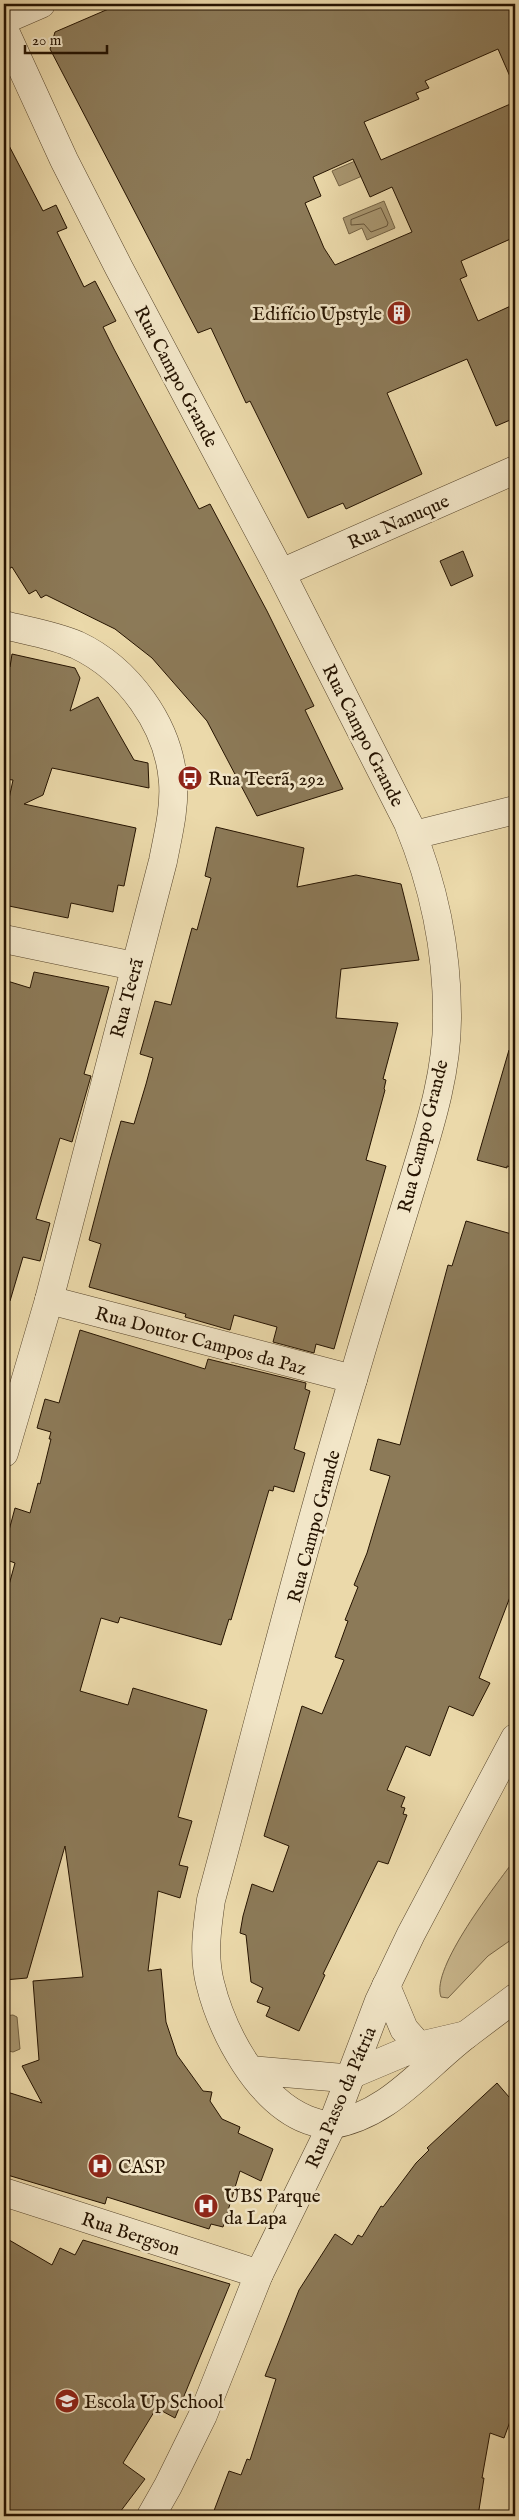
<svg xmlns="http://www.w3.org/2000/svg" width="519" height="2520" viewBox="0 0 519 2520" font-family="'IM FELL English',serif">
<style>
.green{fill:#c9b78d;stroke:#776546}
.water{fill:#a89670;stroke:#746243}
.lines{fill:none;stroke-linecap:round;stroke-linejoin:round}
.shore{stroke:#665438;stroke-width:1}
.building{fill:#8c7a58;stroke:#251300;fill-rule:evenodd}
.street-casing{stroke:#56442a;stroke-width:29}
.street{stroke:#f2e6c8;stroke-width:28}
.labels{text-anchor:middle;stroke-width:5;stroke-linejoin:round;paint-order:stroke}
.poi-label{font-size:19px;fill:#251300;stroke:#f2e6c8;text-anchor:start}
.street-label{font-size:19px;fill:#251300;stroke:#f2e6c8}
</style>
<rect width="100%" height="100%" fill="#ebd9aa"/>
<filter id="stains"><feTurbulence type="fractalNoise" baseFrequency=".004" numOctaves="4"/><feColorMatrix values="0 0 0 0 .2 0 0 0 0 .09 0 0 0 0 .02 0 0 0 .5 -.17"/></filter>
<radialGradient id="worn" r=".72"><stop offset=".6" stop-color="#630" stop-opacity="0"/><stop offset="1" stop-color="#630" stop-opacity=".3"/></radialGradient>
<path class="green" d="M515,1859V1937L488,1956L448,1998L441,1997C430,1968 497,1884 515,1859Z"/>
<g class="water">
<path d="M369,155L376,170L339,186L332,171Z"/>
<path d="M384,201L395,228L367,240L362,228L349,234L343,218Z"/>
<path d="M13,2015L17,2017L20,2049L13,2052L4,2050V2016Z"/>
</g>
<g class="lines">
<path class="shore" d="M381,208L388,223L387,226L371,232L364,224L351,225V220Z"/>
</g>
<g class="building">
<path d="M120,4H515V88L498,49L425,81L429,88L416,93L419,99L364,122L381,160L515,102V237L461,261L467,276L460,279L478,321L515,304V418L496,426L467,359L387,393L422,474L346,509L343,503L308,518L250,401L246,403L211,328L198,333L50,49L55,32ZM353,159L370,197L392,187L412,232L335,265L324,248L305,203L321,196L313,177Z"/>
<path d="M4,136L43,211L56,205L67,228L57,232L84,287L95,281L116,321L103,327L114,349L199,509L210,504L267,611L314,706L305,710L343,789L257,816L207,721L152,658L115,629L46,595L41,598L36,590L29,594L12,567L4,572Z"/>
<path d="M463,551L473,576L451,586L440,561Z"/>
<path d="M12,654L75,668L80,678L70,711L98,697L134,760L148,763L149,788L52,768L43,795L24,804L136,828L124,886L118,885L113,912L71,903L68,918L4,905V822L13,780L4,779V666L10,667Z"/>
<path d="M216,827L304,848L297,887L356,875L401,884L411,924L419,960L341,969L336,1018L398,1023L383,1079L386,1080L384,1089L385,1090L366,1160L386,1166L334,1349L316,1344L314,1353L273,1342L277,1327L234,1315L230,1330L185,1317L186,1314L89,1287L101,1244L89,1240L110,1160L121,1121L134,1124L146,1084L153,1058L140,1054L155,1001L171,1005L192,928L197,930L211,878L205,876Z"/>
<path d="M34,972L109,987L84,1074L91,1076L72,1142L60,1138L36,1219L50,1223L40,1261L23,1257L10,1301L4,1300V980L30,988Z"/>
<path d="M509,1050L515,1051V1168L507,1166V1168L477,1160Z"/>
<path d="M466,1221L515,1235V1584L479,1678L490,1683L473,1716L449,1706L430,1756L406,1746L387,1790L405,1797L401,1807L405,1808L403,1814L407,1815L388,1864L378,1861L323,1974L325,1975L299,2031L266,2016L270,2007L257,2002L263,1988L251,1982L246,1935L240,1933L243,1916L252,1884L273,1892L289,1846L264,1836L302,1706L322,1714L344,1660L335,1657L348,1621L345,1620L358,1587L354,1585L367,1553L390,1476L370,1470L378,1439L400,1445L448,1265L452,1266Z"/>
<path d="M80,1330L205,1369L208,1359L306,1383L305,1389L310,1391L294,1449L305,1453L294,1492L274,1486L273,1491L269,1490L231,1620L229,1619L221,1645L120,1617L118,1623L101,1618L80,1691L128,1705L133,1688L207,1710L178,1817L192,1821L179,1865L188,1867L180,1898L158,1891L148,1971L161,1969L166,2022L177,2055L203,2091L212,2092L210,2101L222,2119L240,2127L238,2133L273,2149L261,2181L240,2171L223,2227L211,2224L209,2229L107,2197L105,2204L4,2174V2091L42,2103L22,2066L39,2060L33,1981L83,1977L65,1846L27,1978L4,1980V1603L15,1563L4,1559V1549L15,1508L30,1513L38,1483L40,1484L51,1439H49L51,1432L37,1428L45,1399L59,1403Z"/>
<path d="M497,2083L515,2104V2408L504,2438L490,2433L482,2478H484L478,2516H212L229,2471L241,2475L247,2459L250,2460L276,2379L265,2376L299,2290L335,2234L352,2245L358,2235L362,2237L381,2206L383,2207L416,2163L429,2150L427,2148Z"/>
<path d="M4,2237L52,2265L60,2248L75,2255L83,2240L230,2284L175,2418L162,2411L160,2415L154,2412L123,2463L145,2479L117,2516H4Z"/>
</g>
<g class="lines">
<defs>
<g id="street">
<path d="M4,20L41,4"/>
<path d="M4,29L64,160L119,268L281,573L408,823C433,883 447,948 447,1014C448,1073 428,1132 411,1188C392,1251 372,1313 354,1376C302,1549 258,1726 211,1900C207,1928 203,1955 210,1983C222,2032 258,2101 308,2120C315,2122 322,2126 330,2125C388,2116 422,2069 466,2035L419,2046L343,2078L250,2070"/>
<path d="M281,573L515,470"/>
<path d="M4,625C28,631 54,635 77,645C128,669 169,725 173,782C175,808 168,835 163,861L49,1300L4,1453"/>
<path d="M414,835L515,810"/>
<path d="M4,939L134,966"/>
<path d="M49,1300L353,1379"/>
<path d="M386,1986L404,2029L419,2046"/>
<path d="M466,2035L515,1998"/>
<path d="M4,2192L259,2274"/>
<path d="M151,2516L168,2486L203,2415L259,2274L332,2125L379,2001L411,1934L515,1738"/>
</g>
</defs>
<use href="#street" class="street-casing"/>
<use href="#street" class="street"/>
</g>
<defs>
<symbol id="building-disc" viewBox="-11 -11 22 22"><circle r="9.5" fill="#8f2418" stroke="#f2e6c8"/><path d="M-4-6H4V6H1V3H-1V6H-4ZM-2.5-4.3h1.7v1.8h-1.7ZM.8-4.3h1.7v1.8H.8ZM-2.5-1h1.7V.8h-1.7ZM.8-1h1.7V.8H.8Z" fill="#fff"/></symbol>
<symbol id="bus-disc" viewBox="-11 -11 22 22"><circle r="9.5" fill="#8f2418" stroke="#f2e6c8"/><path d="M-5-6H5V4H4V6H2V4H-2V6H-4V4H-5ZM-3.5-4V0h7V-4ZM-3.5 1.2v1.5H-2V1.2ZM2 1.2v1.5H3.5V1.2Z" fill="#fff"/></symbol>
<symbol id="hospital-disc" viewBox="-11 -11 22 22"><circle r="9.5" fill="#8f2418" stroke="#f2e6c8"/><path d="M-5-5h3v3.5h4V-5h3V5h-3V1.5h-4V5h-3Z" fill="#fff"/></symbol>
<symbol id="school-disc" viewBox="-11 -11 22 22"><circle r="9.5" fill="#8f2418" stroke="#f2e6c8"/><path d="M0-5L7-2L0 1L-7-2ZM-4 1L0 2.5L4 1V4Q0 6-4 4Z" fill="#fff"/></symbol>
</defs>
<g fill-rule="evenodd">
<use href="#building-disc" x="385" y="299" width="28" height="28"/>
<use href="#bus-disc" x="176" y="764" width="28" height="28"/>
<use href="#hospital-disc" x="86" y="2152" width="28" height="28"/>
<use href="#hospital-disc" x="192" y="2192" width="28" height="28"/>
<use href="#school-disc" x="53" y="2387" width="28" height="28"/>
</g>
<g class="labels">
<g class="poi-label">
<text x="382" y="320" text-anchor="end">Edifício Upstyle</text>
<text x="208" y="785">Rua Teerã, 292</text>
<text x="118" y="2173">CASP</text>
<text x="224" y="2202">UBS Parque<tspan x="224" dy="22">da Lapa</tspan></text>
<text x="84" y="2408">Escola Up School</text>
</g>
<g class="street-label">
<text transform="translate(177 376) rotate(62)" y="7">Rua Campo Grande</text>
<text transform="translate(398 521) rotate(-24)" y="7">Rua Nanuque</text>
<text transform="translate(364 735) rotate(63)" y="7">Rua Campo Grande</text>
<text transform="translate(126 998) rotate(-75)" y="7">Rua Teerã</text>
<text transform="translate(422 1136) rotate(-76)" y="7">Rua Campo Grande</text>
<text transform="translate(201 1340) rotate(15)" y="7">Rua Doutor Campos da Paz</text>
<text transform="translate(313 1526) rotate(-75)" y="7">Rua Campo Grande</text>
<text transform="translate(340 2097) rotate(-67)" y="7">Rua Passo da Pátria</text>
<text transform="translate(131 2233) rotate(18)" y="7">Rua Bergson</text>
</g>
</g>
<rect width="519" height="2520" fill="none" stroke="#ebd9aa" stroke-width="20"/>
<rect x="5" y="5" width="509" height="2510" fill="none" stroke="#251300" stroke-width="2.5"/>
<rect x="10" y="10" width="499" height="2500" fill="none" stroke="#251300"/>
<path d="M25 45v8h82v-8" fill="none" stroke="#251300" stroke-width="2.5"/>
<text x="32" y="45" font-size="15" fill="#251300" stroke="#f2e6c8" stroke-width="4" paint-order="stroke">20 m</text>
<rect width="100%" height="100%" filter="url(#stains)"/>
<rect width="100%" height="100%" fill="url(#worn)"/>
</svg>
